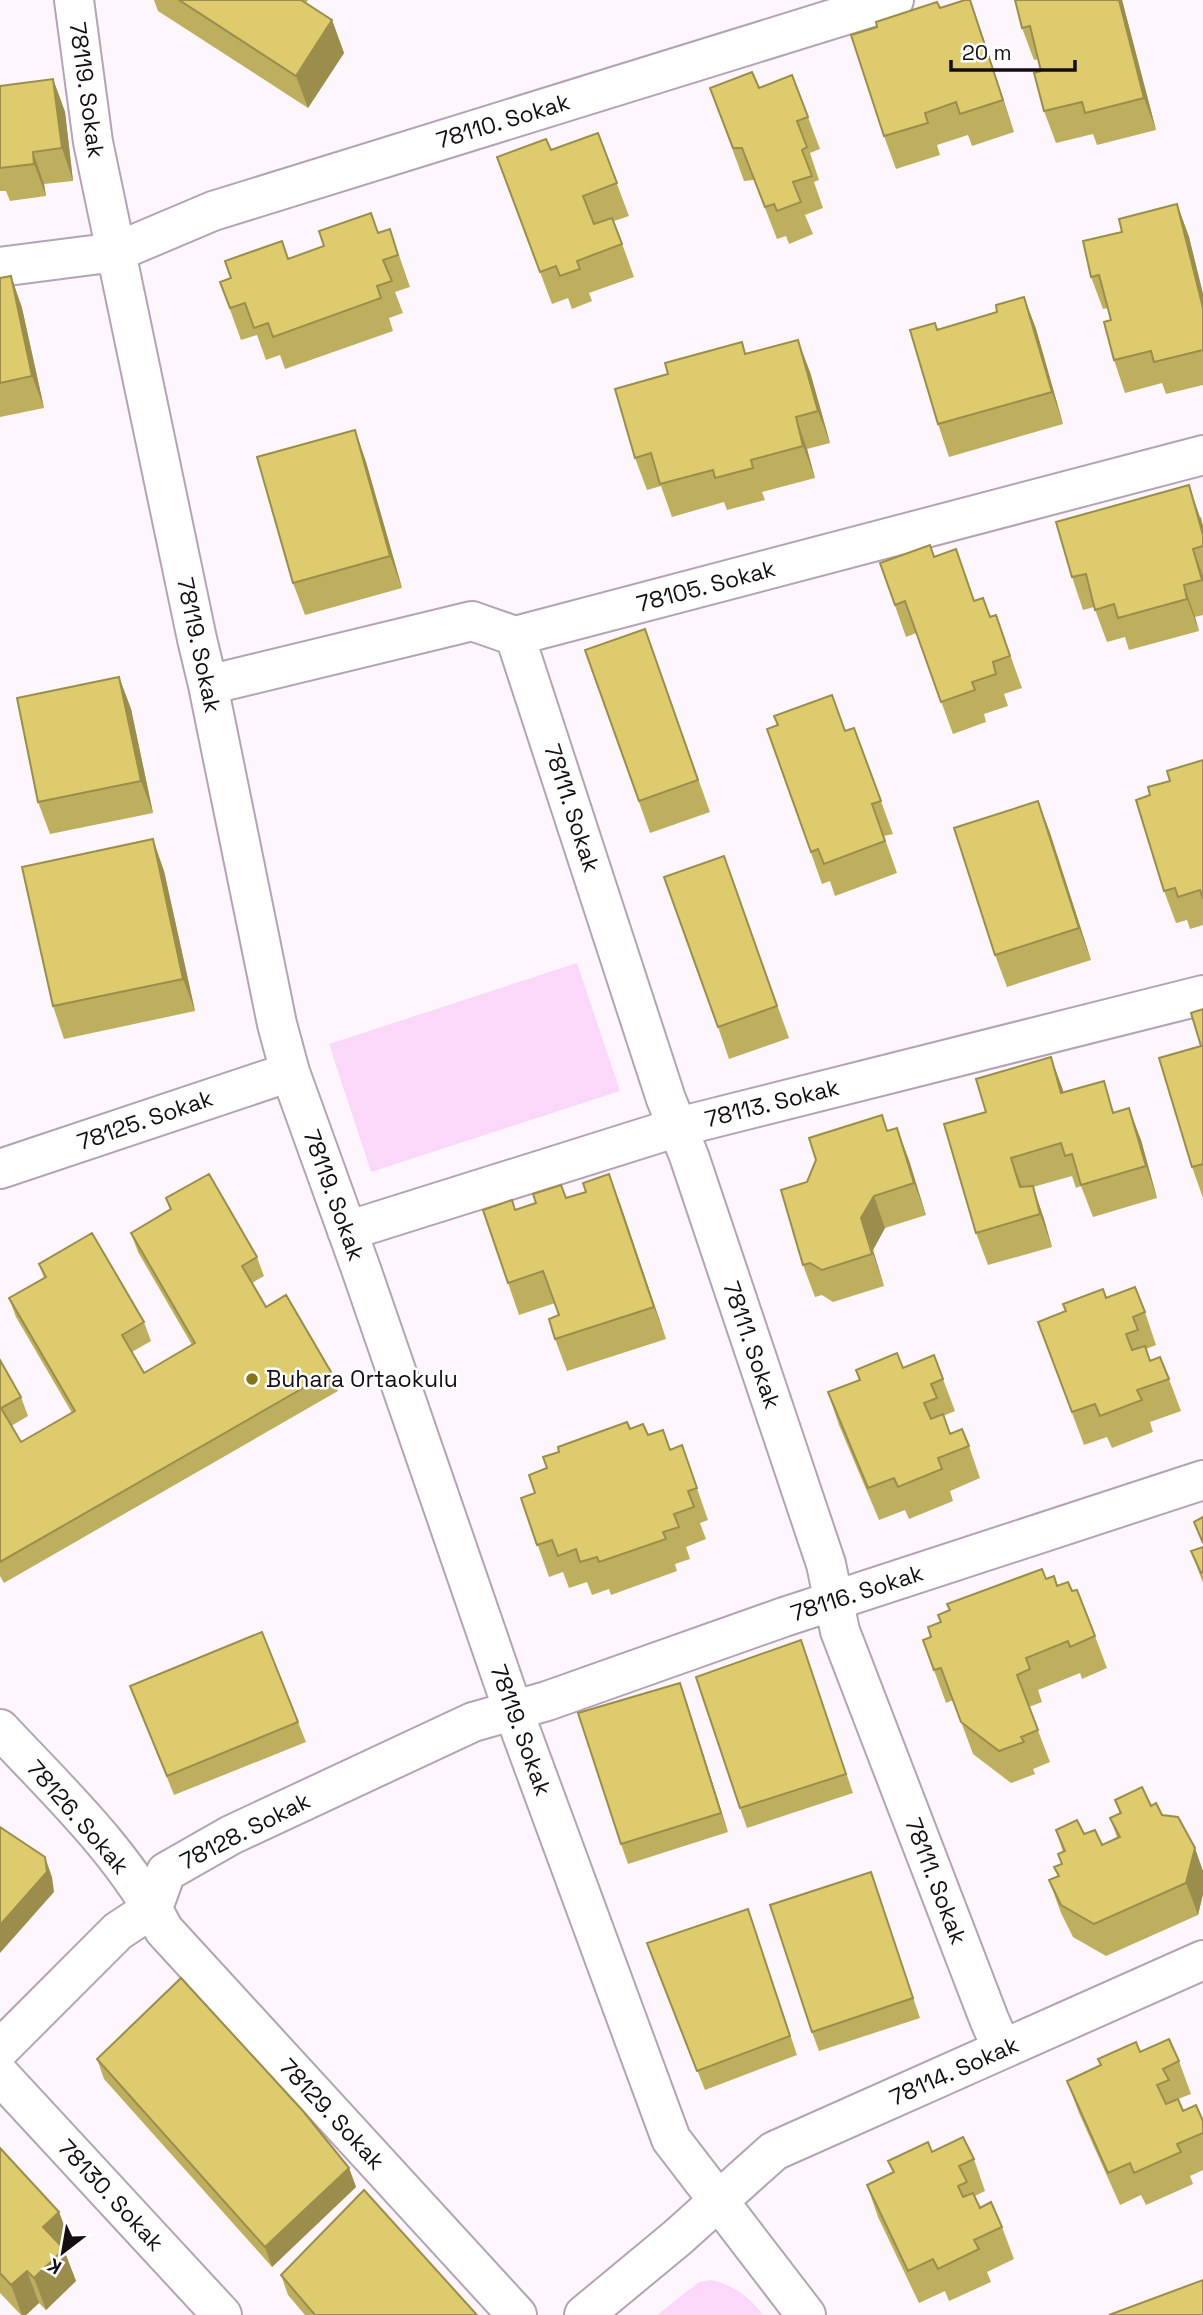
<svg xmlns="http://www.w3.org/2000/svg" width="1203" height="2315" viewBox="0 0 1203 2315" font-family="'Space Grotesk',sans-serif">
	<rect width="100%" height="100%" fill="#fdf6fd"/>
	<path fill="#fbd8f9" d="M577,963l43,128 -249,81 -42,-128z
		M712,2280c22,6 37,16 51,35h-106l42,-33z"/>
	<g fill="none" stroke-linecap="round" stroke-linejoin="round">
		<defs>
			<path id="street" d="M74,0l19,142 104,497 11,46 69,339 13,48 71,197 152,441 158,429 135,176
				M0,267l116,-15 97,-41 681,-211
				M515,636l151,463 23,57 137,408 14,67 149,388 13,30
				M208,685l264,-64 43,15 688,-181
				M0,1169l290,-97
				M347,1231l331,-104 525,-132
				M0,1729c59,63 124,124 164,201l353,385
				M0,2049l118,-118 35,-23 13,-36 65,-37 242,-113 74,-21 237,-84 419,-137
				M0,2075l222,240
				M584,2315l93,-77 97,-87 429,-191"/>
		</defs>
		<use href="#street" stroke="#b4a3b4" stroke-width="42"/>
		<use href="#street" stroke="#fff" stroke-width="38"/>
	</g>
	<path fill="#beaf5f" d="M154,0h154l-2,3 26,17 12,33 -36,55 -150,-97z
		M1122,0l34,130 -59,15 -4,-11 -37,9 -12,-32 -3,-40 -3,-12 -4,1 -12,-32z
		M940,8l41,23 33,101 -42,14 -4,-11 -31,10 3,10 -44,14 -12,-33z
		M53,79l12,33 8,69 -29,3 2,12 -36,5 -4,-10h-6v-105z
		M710,88h49l49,29 12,32 -10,4 9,27 -5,2 9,26 -18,7 8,19 -24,10 -3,-8 -9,3 -23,-59 -10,1z
		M598,133l31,83 -15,5 20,56 -45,16 3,8 -20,8 -4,-11 -16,6 -55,-147 54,-7z
		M1177,204l12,33 14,57v91l-37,9 -4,-11 -37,10 -11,-33 -3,-40 -3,-12 -5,1 -12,-32 31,-45z
		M390,229l20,58 -15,5 8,21 -14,5 4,13 -108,38 -5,-14 -14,5 -9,-25 -16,5 -21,-58 68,-23z
		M11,276l11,32 22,100 -44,9v-139z
		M1024,297l12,32 27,95 -114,33 -11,-33v-95l59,-17z
		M746,354l64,18 20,71 -23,6 8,29 -53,14 3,8 -38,10 -3,-8 -52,15 -11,-31 -14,4 -12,-32z
		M355,430l11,32 36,126 -97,27 -12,-32z
		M1201,517l2,9v89l-8,2 4,14 -70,19 -4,-13 -18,5 -13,-35 -11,3 -11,-33z
		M934,557l56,60 6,-2 26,73 -18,6 4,12 -24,8 2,8 -33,12 -37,-101 -10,4 -26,-74z
		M645,629l65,183 -60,21 -65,-183z
		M119,677l12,32 22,104 -103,21 -12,-32z
		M854,728l39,106 -9,2 13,37 -62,23 -5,-15 -8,3 -55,-155 78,2z
		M1203,760v165l-13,4 -3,-9 -11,3 -12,-32 -14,-96 20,-14z
		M1038,801l12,32 41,127 -84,27 -12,-32z
		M724,856l65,182 -60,21 -11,-32z
		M164,871l31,140 -131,28 -11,-33z
		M1203,1009v189l-11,-31 9,-121z
		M1064,1093l51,19 26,28 16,58 -64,19 -12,-31 -5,2 -4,-12 -39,11 11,32 8,28 -64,18 -12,-32 -32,-109z
		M897,1128l29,87 -41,13 -12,22 11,36 -51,16 -11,-7 -7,2 -12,-32 4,-83 81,-51z
		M609,1174l57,165 -99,32 -12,-32 4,-24 -4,-12 -36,12 -11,-32 7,-73 51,-12 20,-6z
		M166,1198l91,59 7,19 -12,7 14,24 65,65 7,19 -334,192 -4,-7v-216l21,37 7,19 -17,10 10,16 51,-29 -56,-96 -7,-19 35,-20 -5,-14 105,58 7,19 -19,11 12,21 48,-28 -54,-93 -7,-19 39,-23z
		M1106,1298l39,14 11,33 -10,4 4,12 19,18 12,32 -31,11 3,10 -41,16 -5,-11 -23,8 -46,-123z
		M903,1368l40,11 12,32 -12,5 7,18 19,12 11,32 -30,13 3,10 -44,18 -4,-9 -26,10 -40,-95 -11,-33 31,-12 -3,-10z
		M630,1429l18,6 22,15 12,-5 26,75 -8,3 6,16 -20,8 4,12 -15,5 2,7 -66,24 -2,-6 -17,6 -5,-13 -18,6 -6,-16 -14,5 -28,-79 14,-5 12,-25z
		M1203,1547v36l-12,-32z
		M1046,1579l11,7 15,5 23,45 12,32 -25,11 -2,-6 -42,17 4,12 -13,5 21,55 -17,7 2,5 -24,9 -38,-29 -20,-54 -7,3 -23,-63z
		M808,1660l45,133 -106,35 -7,-20z
		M130,1686l168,36 8,20 -132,53z
		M687,1703l41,129 -100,32 -7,-20z
		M1115,1800l36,6 11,9 41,56v23l-5,21 -92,41 -33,-19 -12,-24 -12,-33 9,-4 -4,-9 7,-3 2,-12 -7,-22 28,4 18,11 15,-8 -7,-19 10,-4z
		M871,1872l49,146 -101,33 -7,-19z
		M748,1909l49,146 -92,35 -58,-147z
		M1140,2052l39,9 12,33 -13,5 5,12 20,10v49l-13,6 3,8 -47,21 -5,-10 -21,10 -41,-92 -12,-32 34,-15 -3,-7z
		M97,2059l252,109 7,19 -84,80 -168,-188z
		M0,2148l59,64 12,32 -7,6 12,31 -30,29 -7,-7 -13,12h-5l-21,-22z
		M932,2152l42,7 11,32 -10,5 5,12 22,19 12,32 -27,13 4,10 -42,19 -4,-10 -26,12 -41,-86 -11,-32 26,-12 -5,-12z
		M281,2275l196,40h-172l-17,-20z"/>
	<path fill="#9b8e4d" d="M970,0l11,31 33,101 -11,-32z
		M1119,0h3l34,130 -12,-32z
		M332,20l12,33 -36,55 -12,-32z
		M53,79l12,33 8,69 -11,-33z
		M33,152l11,32 2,12 -12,-32z
		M1177,204l12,33 14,57v14z
		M11,276l11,32 22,100 -12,-32z
		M1024,297l12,32 27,95 -11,-32z
		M798,340l12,32 20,71 -12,-32z
		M796,417l11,32 8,29 -12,-32z
		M355,430l11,32 36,126 -12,-32z
		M1189,485l14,41v9z
		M1193,549l10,27v7l-1,-3z
		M1184,585l11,32 4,14 -12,-32z
		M119,677l12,32 22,104 -12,-32z
		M1038,801l12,32 41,127 -12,-32z
		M153,839l11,32 31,140 -12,-32z
		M1051,1057l12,33 10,36 -12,-33z
		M1129,1108l12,32 16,58 -11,-32z
		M897,1128l12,32 17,55 -12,-32z
		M1011,1158l12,32 8,29 -11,-32z
		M609,1174l12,32 45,133 -12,-32z
		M1033,1186l11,33 8,28 -12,-33z
		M874,1196l11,32 -12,22 11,36 -23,-68z
		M680,1683l7,20 41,129 -7,-19z
		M1195,1848l8,23v23l-5,21 -12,-32z
		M45,1857l7,20 2,15 -54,61v-28z
		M349,2168l7,19 -84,80 -7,-20z
		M59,2212l12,32 -7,6 12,31 -30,29 -12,-32 9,-51z
		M27,2271l12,32 -13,12h-4l-11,-30z"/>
	<path fill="#ddcb6e" stroke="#9b8e4d" stroke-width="2" d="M179,0h122l31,20 -36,56z
		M965,0h5l33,100 -43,14 -4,-12 -31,11 3,10 -44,13 -33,-101 26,-8 -1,-5 61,-20 3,6z
		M1015,0h104l25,98 -59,15 -3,-11 -38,9 -10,-38 7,-2 -11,-45 -8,2z
		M752,72l7,16 33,-13 16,42 -11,4 10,26 -5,3 10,26 -19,6 8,20 -24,9 -3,-7 -9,3 -23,-59h-9l-23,-60z
		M53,79l9,69 -29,4 1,12 -34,4v-82z
		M598,133l19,50 -34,13 11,28 18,-6 10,26 -45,17 3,8 -20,7 -4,-10 -16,6 -43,-115 49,-18 5,11z
		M1177,204l26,104v42l-49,12 -3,-11 -37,9 -10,-38 7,-2 -12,-45 -8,2 -8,-36 39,-9 -3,-13z
		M371,213l7,20 12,-4 8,26 -15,5 9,21 -15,5 4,12 -108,39 -5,-14 -14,5 -9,-25 -15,5 -10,-26 11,-4 -6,-17 57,-20 6,18 36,-13 -5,-15z
		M11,276l21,100 -32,7v-105z
		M1024,297l28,95 -114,32 -28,-94 25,-7 2,7 60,-18 -1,-7z
		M798,340l20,71 -22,6 7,29 -52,14 2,8 -38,10 -2,-8 -53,14 -9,-31 -16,5 -20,-69 53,-15 -3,-11 77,-21 3,12z
		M355,430l35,126 -97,27 -36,-126z
		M1189,485l14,50v11l-10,3 9,31 -18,5 3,14 -69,19 -4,-14 -19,6 -9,-36 -14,3 -16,-55z
		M930,545l4,12 22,-8 18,52 9,-3 7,19 6,-2 14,41 -17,6 3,12 -24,8 3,8 -34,12 -36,-101 -10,4 -15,-42z
		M645,629l53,151 -59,21 -54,-151z
		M119,677l22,104 -103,21 -21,-104z
		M832,695l13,36 9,-3 27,73 -9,3 13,37 -61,23 -6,-15 -7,3 -44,-123 11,-4 -4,-9z
		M1203,760v139l-3,-9 -22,7 -3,-9 -11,3 -28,-91 14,-5 -2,-8 22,-6 -3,-10z
		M1038,801l41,127 -84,27 -41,-127z
		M153,839l30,140 -130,27 -31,-139z
		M724,856l53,150 -59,21 -54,-150z
		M1203,1009v155l-11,3 -33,-109 42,-12 -10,-33z
		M1051,1057l10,36 43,-12 9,32 16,-5 17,58 -65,19 -9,-31 -7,2 -4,-13 -50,15 9,29 13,-1 7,28 -64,19 -32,-109 42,-12 -10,-33z
		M882,1115l5,16 10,-3 17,55 -40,13 -13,22 11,36 -50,16 -12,-7 -7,2 -22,-75 26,-8 9,-22 -7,-22z
		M209,1174l48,83 -15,9 24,41 20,-12 45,77 -331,190v-202l21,37 -20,11 20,34 54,-31 -66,-113 37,-21 -7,-13 53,-31 52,89 -22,13 22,38 51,-30 -64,-110 40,-24 -5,-11z
		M609,1174l45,133 -99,32 -6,-20 10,-4 -16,-44 -35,12 -25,-73 29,-10 3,10 21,-7 -3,-9 28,-9 5,13 20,-6 -3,-9z
		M1135,1287l10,25 -12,5 5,13 -12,4 6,16 13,-4 5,15 10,-4 9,22 -32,11 5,10 -42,16 -5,-12 -23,8 -34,-90 28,-11 -3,-7 40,-15 3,9z
		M897,1353l6,15 31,-13 9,24 -12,5 6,14 -13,5 7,16 12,-5 7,20 12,-5 7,17 -31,12 4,11 -44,18 -4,-9 -26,10 -40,-96 32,-12 -4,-10z
		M627,1422l3,7 13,-5 5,11 15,-5 7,20 12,-5 15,43 -9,3 6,16 -20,7 5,13 -16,5 3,7 -67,23 -2,-5 -17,5 -4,-13 -18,7 -6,-16 -15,5 -16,-47 14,-5 -6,-18 18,-7 -4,-11 16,-5 -1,-5z
		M1203,1517v26l-9,-21z
		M1203,1547v25l-2,1 -10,-22z
		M1042,1569l4,10 8,-3 3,10 11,-4 4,9 5,-1 18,46 -25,11 -2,-6 -42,17 4,11 -13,6 21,55 -17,7 3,5 -25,9 -38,-29 -20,-54 -7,2 -11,-30 8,-3 -3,-10 13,-5 -3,-7 12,-5 -3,-6z
		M262,1632l36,90 -131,54 -37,-90z
		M801,1640l45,134 -106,34 -44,-131z
		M680,1683l41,130 -100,31 -43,-131z
		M1142,1787l9,19 5,-3 6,12 16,2 17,31 -9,35 -92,41 -33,-19 -12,-25 10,-4 -5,-9 8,-3 -4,-10 7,-3 -9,-21 21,-10 7,14 11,-4 7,15 18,-8 -10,-19 11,-5 -6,-13z
		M0,1827l45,30 2,15 -47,53z
		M871,1872l42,126 -101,34 -42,-127z
		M748,1909l42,127 -93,35 -50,-128z
		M181,1978l122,133 46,57 -84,79 -168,-188z
		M1169,2039l10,22 -16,8 6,11 -12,5 9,19 12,-5 5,12 13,-6 7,16v12l-26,11 4,8 -47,21 -4,-10 -22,10 -41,-92 34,-16 -3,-6 38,-17 4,10z
		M963,2137l11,22 -15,7 8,16 -9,4 5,11 10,-4 7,15 11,-6 11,25 -28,13 5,9 -41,20 -5,-10 -25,12 -41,-86 27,-13 -6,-11 40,-19 4,10z
		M0,2148l59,64 -16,15 21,22 -30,29 -7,-7 -16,14 -11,-12z
		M364,2190l113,125h-162l-34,-40z
		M1203,2280v35h-94z"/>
	<circle fill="#857416" stroke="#fff" stroke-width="2.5" cx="252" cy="1379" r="7"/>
	<g text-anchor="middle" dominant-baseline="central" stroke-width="5" stroke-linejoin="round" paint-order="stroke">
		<g font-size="23" fill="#140e14" stroke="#fff">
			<text transform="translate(87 90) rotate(82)">78119. Sokak</text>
			<text transform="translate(503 121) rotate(-17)">78110. Sokak</text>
			<text transform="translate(706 586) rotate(-15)">78105. Sokak</text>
			<text transform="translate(199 645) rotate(78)">78119. Sokak</text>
			<text transform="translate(572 808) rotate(72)">78111. Sokak</text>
			<text transform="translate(772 1103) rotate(-14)">78113. Sokak</text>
			<text transform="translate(145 1120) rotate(-19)">78125. Sokak</text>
			<text transform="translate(334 1195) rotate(70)">78119. Sokak</text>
			<text transform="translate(752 1345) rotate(71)">78111. Sokak</text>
			<text transform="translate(857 1593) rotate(-18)">78116. Sokak</text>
			<text transform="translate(521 1730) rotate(70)">78119. Sokak</text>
			<text transform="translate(78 1817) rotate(49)">78126. Sokak</text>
			<text transform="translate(245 1831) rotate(-27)">78128. Sokak</text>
			<text transform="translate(936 1881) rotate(69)">78111. Sokak</text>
			<text transform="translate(954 2071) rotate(-24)">78114. Sokak</text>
			<text transform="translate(332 2114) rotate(47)">78129. Sokak</text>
			<text transform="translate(111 2195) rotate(47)">78130. Sokak</text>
		</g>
		<g font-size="23" fill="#140e14" stroke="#fff" text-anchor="start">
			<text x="266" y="1379">Buhara Ortaokulu</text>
		</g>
	</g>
	<g transform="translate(63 2252) rotate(211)" stroke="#ffffff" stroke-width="5" paint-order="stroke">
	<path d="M0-5L12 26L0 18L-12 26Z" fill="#140e14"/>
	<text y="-10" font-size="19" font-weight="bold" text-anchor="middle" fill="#140e14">K</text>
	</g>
	<path d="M951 60v10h124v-10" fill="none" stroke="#140e14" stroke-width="3.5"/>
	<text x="962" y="60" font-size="21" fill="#140e14" stroke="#ffffff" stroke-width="5" paint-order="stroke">20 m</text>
</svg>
